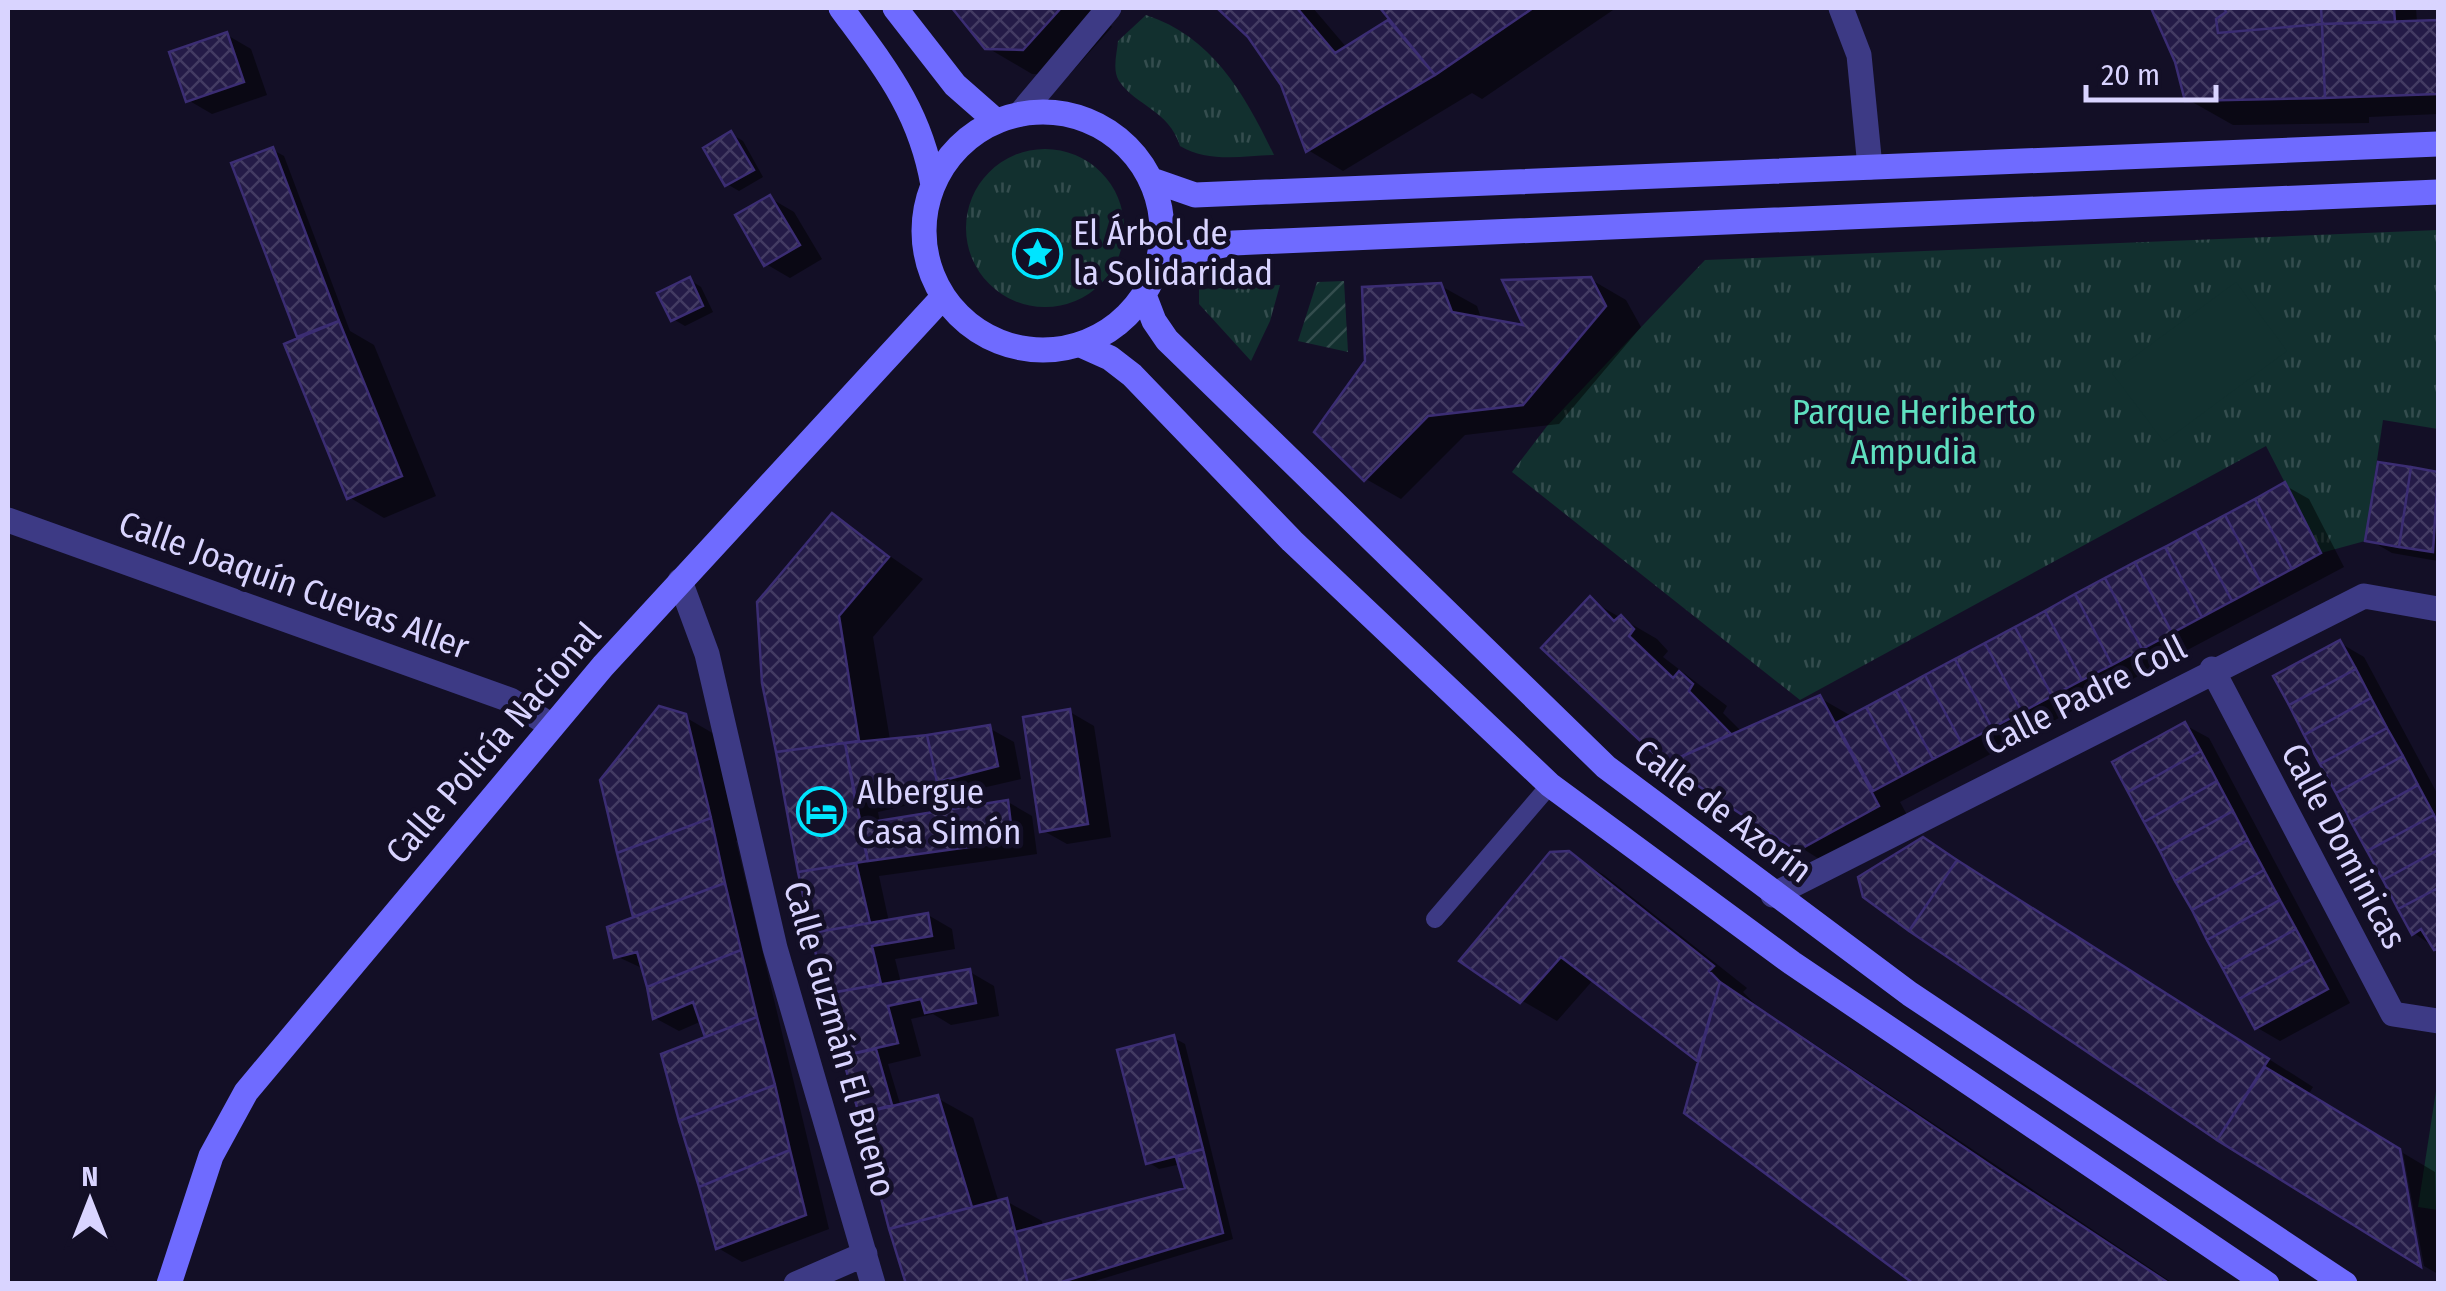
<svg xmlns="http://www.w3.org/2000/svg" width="2446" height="1291" viewBox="0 0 2446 1291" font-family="'Fira Sans Condensed',sans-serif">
	<defs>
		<pattern id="grass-tufts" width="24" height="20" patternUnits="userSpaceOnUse" patternTransform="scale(2.5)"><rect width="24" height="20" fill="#12302f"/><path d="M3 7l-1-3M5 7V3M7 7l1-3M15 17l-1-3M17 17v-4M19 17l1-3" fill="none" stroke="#344d4e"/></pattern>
		<pattern id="garden-furrows" width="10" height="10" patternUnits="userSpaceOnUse" patternTransform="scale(2.5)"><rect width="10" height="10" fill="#12302f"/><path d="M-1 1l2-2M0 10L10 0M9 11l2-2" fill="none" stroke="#344d4e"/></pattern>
		<pattern id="building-cross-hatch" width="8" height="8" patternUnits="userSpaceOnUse" patternTransform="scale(2.5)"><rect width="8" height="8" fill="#241b47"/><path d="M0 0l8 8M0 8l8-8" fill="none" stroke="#433b63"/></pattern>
	</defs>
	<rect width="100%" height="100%" fill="#130f26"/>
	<path fill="url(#grass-tufts)" d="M1146,15c67,22 99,80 128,140 -31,1 -66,8 -94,-9 -11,-36 -44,-40 -61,-65 -7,-11 -2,-28 -1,-40z
		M966 228a79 79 0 1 1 158 0a79 79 0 1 1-158 0Z
		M2438,230v199l-55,-9 -18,121 -44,12 -55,-107 -466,254 -288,-228 35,-46 158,-166z
		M1280,285l-10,36 -19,40 -52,-57v-15z"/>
	<path fill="url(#garden-furrows)" d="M1344,281l4,71 -50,-11 19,-59z"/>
	<path fill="#12302f" d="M2236,282l51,69 -123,91 -52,-69z
		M2438,1078v132l-20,-3z"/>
	<path fill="#0007" d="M956,8h145l11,19 -43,48 -37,-1 -46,-27z
		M1220,8h93l34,40 41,-25 16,9 -19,-24h231l-134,91 -10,-6 -129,78 -35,-21 -24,-66 -34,-49z
		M2154,8h262l1,15 21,-1v92l-69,3v6l-136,2 -46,-26 -10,-38z
		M227,35l24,14 16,46 -55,19 -24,-14z
		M731,134l12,7 20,36 -24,14 -12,-7z
		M273,150l11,6 66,175 24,14 62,151 -52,22 -35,-21 -45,-159 -5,-2z
		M770,198l24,14 28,47 -32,19 -24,-14z
		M1590,279l36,21 15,27 -82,97 -94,11 -64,64 -35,-20 75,-193 36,20 4,12 46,10z
		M690,280l11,7 12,25 -28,14 -12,-7z
		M2380,465l58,9v87l-46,-8 -24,-14z
		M2284,485l25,14 35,68 -444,235 13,24 -78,43 -169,-107 -76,-162 67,39 11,12 -5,6 64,49 -4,7 19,19 78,-34 33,19z
		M832,516l91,63 -50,58 17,103 99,-12 25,14 7,37 -143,33 2,12 128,-22 24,14 5,38 -158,22 10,46 39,-7 24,14 3,20 -60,10 6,24 69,-11 24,14 5,30 -48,9 -18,-11 -22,5 10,37 -33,8 13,43 36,-9 36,20 26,85 7,-2 36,20 1,6 145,-37 -7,-26 -22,5 -11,-7 26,-124 11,6 48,195 -148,45h-175l-96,-350 -50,-251z
		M2340,643l24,14 74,138v155l-24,-17z
		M1070,712l24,14 17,111 -44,7 -25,-14z
		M685,717l36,21 24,100 -9,3 93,388 -87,33 -24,-14 -9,-209 -7,-18 -23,10 -24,-13 -11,-49 -28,-13 20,-37 -33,-138z
		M2185,725l24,13 141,265 -70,38 -24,-14z
		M1568,854l36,21 143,113 -4,4 13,13 418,279h-255l-218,-223 -107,-82 -37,42 -36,-21z
		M1982,877l331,210 -5,8 -90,43 -308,-209z
		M2403,1153l32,19 3,102 -14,-8z"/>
	<path fill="url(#building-cross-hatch)" stroke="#3b2d73" stroke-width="2.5" d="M952,8h109l-38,42 -38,-1z
		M1217,8h80l38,45 53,-33 47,55 -129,77 -25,-67 -33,-48z
		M1380,8h153l-98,67z
		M2151,8h73l2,4 -10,7 2,14 104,-9 3,74 -140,3 -10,-39z
		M2224,8h97l1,16 -104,9 -2,-14 10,-7z
		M2321,8h73l1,14 -73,2z
		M2438,20v74l-113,4 -3,-74z
		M227,32l17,50 -58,20 -17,-50z
		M731,131l23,39 -29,16 -22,-38z
		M273,147l66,174 -42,16 -66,-174z
		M770,195l30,50 -36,21 -29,-51z
		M690,277l13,29 -32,15 -14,-28z
		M1591,277l15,29 -83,99 -95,11 -64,65 -50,-49 51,-71 -3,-74 79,-4 11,29 71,13 -21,-45z
		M339,321l63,155 -55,23 -63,-155z
		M2378,462l33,5 -12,80 -34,-6z
		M2411,467l27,5 -5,80 -34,-5z
		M2285,482l36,71 -29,16 -37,-70z
		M2255,499l37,70 -30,16 -37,-70z
		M832,513l57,44 -50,59 20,125 -83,11 -14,-69 -5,-81z
		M2225,515l37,70 -30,16 -37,-70z
		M2195,531l37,70 -30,16 -37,-70z
		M2165,547l37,70 -30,16 -37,-71z
		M2135,562l37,71 -30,16 -37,-71z
		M2105,578l37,71 -30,16 -37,-71z
		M2075,594l37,71 -30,15 -37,-69z
		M1590,596l24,25 7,-6 13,14 -5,7 44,42 6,-7 14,13 -4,7 42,43 -66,30 -124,-116z
		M2045,611l37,69 -30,16 -37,-69z
		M2015,627l37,69 -30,16 -37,-69z
		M2340,640l16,29 -67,36 -16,-29z
		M1985,643l37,69 -30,16 -37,-69z
		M1955,659l37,69 -30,16 -37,-69z
		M2356,669l15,29 -67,37 -15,-30z
		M1925,675l37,69 -29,15 -37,-68z
		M1896,691l37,68 -30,16 -37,-68z
		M1820,695l59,111 -82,45 -132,-87z
		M2371,698l16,30 -67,36 -16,-29z
		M659,706l27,8 25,104 -94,35 -17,-73z
		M1866,707l37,68 -30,16 -37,-68z
		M1070,709l18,115 -48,8 -17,-115z
		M2185,722l16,29 -73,41 -16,-30z
		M990,725l8,41 -61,16 -10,-47z
		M2387,728l16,28 -67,37 -16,-29z
		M927,735l10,47 -82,17 -10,-56z
		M845,743l23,118 -70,11 -22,-120z
		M2201,751l16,30 -73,41 -16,-30z
		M2403,756l15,29 -67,37 -15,-29z
		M2217,781l16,30 -73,40 -16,-29z
		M2418,785l16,30 -67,36 -16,-29z
		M1008,800l5,41 -145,20 -9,-37z
		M2233,811l15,29 -73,41 -15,-30z
		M2434,815l4,9v26l-55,30 -16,-29z
		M711,818l14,65 -92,34 -16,-64z
		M1923,837l34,23 -48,71 -46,-34 -5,-20z
		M2248,840l16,30 -72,40 -17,-29z
		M2438,850v38l-40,21 -15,-29z
		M1569,851l145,115 -5,5 11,11 -23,79 -136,-104 -41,46 -61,-42 91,-109z
		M1957,860l312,199 -52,81 -308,-209z
		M856,863l14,60 -59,10 -13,-61z
		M2264,870l16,30 -73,40 -15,-30z
		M725,883l16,67 -94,37 -10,-35 -23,6 -7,-31z
		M2438,888v61l-4,1 -13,-21 -9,6 -14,-26z
		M2280,900l16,29 -73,40 -16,-29z
		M928,913l4,23 -60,10 9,38 -56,10 -14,-61z
		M2296,929l16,30 -73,40 -16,-30z
		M741,950l16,67 -52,20 -12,-35 -40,17 -6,-32z
		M2312,959l16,30 -73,40 -16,-30z
		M970,969l6,34 -51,10 -4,-14 -33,7 10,37 -56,13 -17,-62z
		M1720,982l282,191 168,111h-256l-230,-171z
		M757,1017l18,68 -96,36 -18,-67z
		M1174,1035l29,114 -57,15 -29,-114z
		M876,1049l16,56 -33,9 -17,-58z
		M2265,1067l135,82 21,118 -204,-127z
		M775,1085l15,65 -91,37 -20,-66z
		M938,1095l34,112 -83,22 -30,-115z
		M1203,1149l20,84 -168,51h-27l-13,-52 170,-44 -9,-31z
		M790,1150l16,65 -90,34 -17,-62z
		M1007,1198l21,86h-122l-17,-55z"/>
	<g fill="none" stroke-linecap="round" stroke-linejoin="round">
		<path stroke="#3d3a85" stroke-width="18" d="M1435,919l115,-134"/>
		<path stroke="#3d3a85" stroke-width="25" d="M1841,8l18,47 11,112
			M1020,114l89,-106
			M8,520l502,180 42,26
			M680,581l27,73 68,294 98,336
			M2212,669l181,345 45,7
			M1773,895l591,-299 74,13
			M796,1284l69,-30"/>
		<path stroke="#6f6bff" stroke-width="25" d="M841,8c44,60 79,102 92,177
			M895,8l60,77 41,36
			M924 231a119 119 0 1 1 238 0a119 119 0 1 1-238 0Z
			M1152,180l43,15 1243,-51
			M1157,269l25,-15 51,-11 1205,-51
			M1144,295l10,26 13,19 439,427 304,227 435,290
			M1081,345l29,13 22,17 160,166 258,244 242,178 475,321
			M169,1284l42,-128 35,-64 357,-426 340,-369"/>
	</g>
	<defs>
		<symbol id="sight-ring" viewBox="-11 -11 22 22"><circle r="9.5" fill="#130f26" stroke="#00e5ff" stroke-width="1.5"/><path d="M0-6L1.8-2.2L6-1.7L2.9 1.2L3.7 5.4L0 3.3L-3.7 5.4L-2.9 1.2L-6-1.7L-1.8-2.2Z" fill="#00e5ff"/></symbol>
		<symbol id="hotel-ring" viewBox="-11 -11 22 22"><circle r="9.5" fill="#130f26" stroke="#00e5ff" stroke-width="1.5"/><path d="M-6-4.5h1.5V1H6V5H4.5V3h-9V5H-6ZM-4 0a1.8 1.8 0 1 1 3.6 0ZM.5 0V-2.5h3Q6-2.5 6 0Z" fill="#00e5ff"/></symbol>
	</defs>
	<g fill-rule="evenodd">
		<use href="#sight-ring" x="1010" y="226" width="55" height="55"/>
		<use href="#hotel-ring" x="794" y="784" width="55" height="55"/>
	</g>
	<g text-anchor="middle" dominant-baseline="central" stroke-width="9" stroke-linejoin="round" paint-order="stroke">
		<g font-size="35" fill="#d9d4ff" stroke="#130f26" text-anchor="start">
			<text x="1073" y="233">El Árbol de<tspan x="1073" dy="40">la Solidaridad</tspan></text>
			<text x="857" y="792">Albergue<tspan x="857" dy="40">Casa Simón</tspan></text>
		</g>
		<g font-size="35" fill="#5fe0c0" stroke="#130f26">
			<text x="1914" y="412">Parque Heriberto<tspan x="1914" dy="40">Ampudia</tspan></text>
		</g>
		<g font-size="35" fill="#d9d4ff" stroke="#130f26">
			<text transform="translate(294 585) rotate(20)">Calle Joaquín Cuevas Aller</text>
			<text transform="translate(2085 695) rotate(-27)">Calle Padre Coll</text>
			<text transform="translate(493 743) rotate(-49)">Calle Policía Nacional</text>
			<text transform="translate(1723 811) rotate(37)">Calle de Azorín</text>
			<text transform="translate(2344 846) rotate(62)">Calle Dominicas</text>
			<text transform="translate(840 1039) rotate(74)">Calle Guzmán El Bueno</text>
		</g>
	</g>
	<rect width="2446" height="1291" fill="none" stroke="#d9d4ff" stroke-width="20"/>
	<g transform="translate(90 1201)" stroke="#130f26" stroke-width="8" paint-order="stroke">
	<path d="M0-8L18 38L0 25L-18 38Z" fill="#d9d4ff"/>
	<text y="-15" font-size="28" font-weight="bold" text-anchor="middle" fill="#d9d4ff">N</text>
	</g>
	<path d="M2086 85v15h130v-15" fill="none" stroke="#d9d4ff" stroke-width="5"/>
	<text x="2101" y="85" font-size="30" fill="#d9d4ff" stroke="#130f26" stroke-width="8" paint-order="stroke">20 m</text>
</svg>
